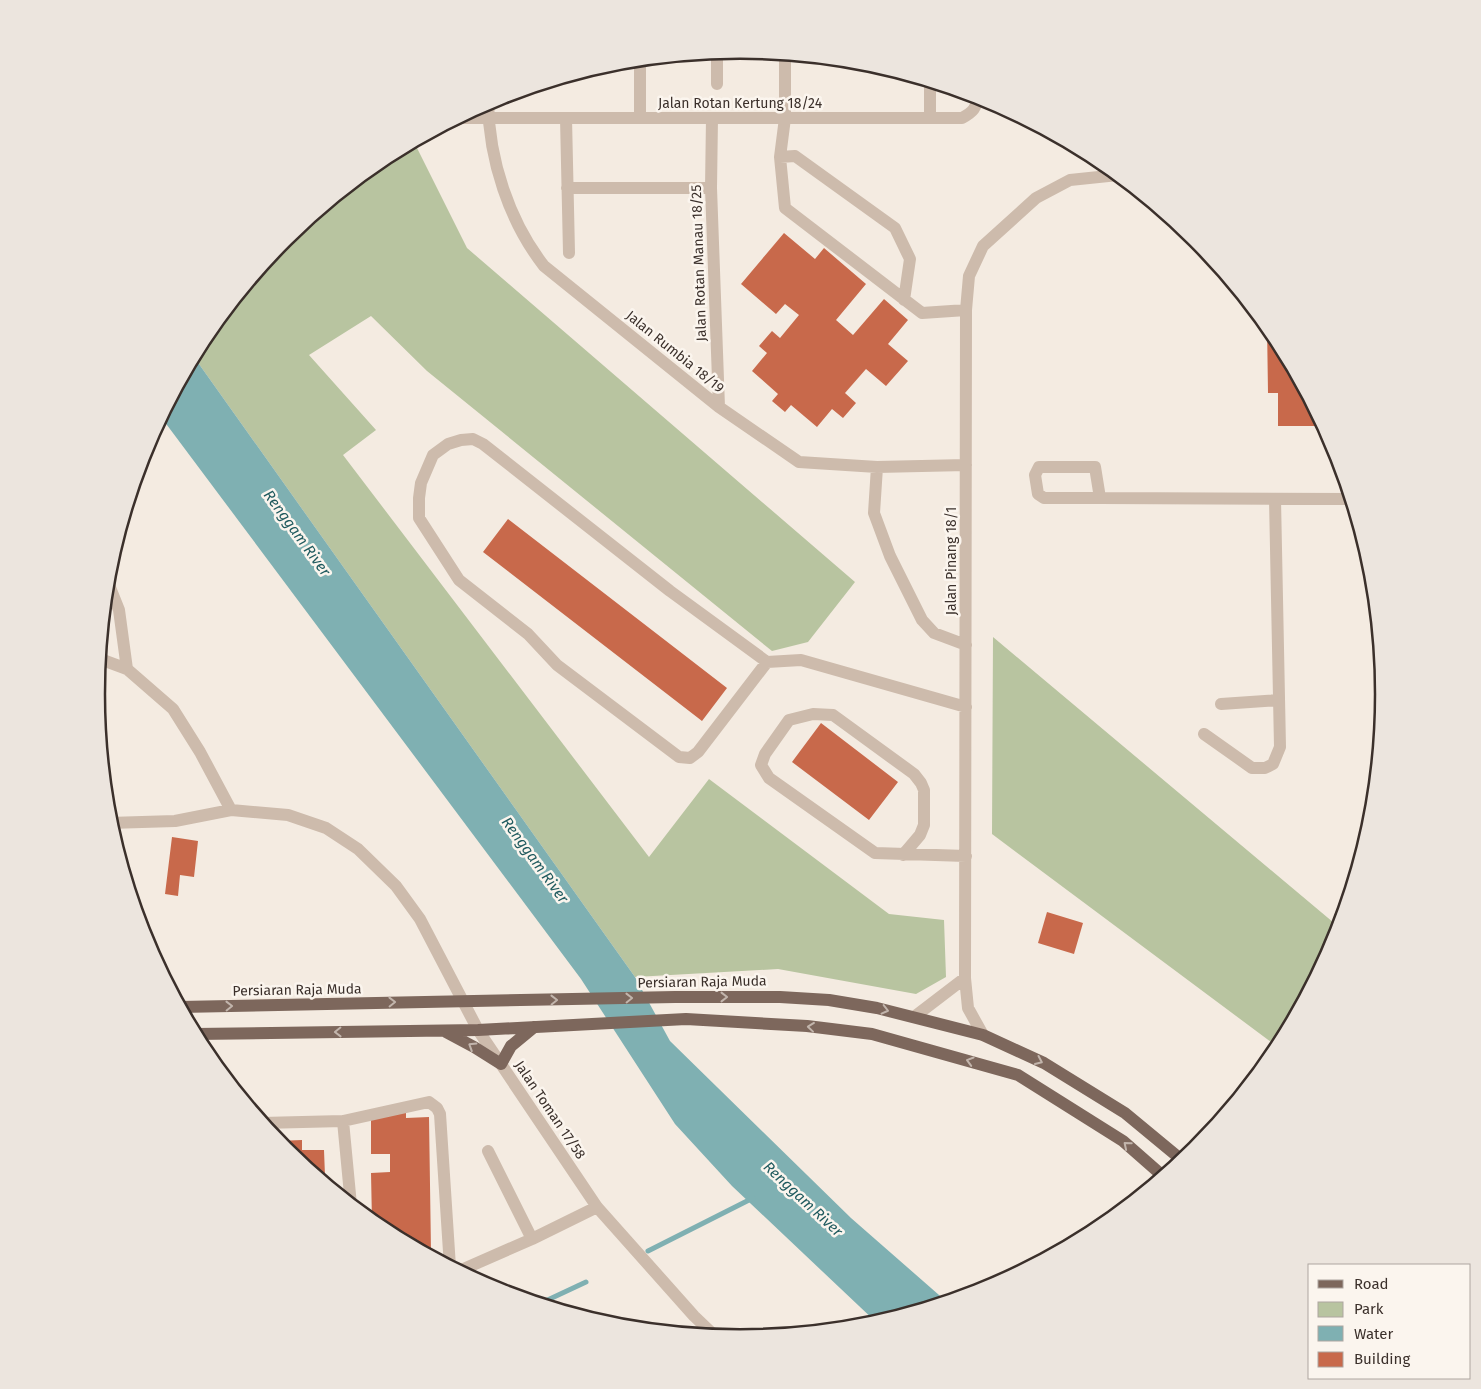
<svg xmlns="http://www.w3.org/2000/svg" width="1481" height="1389" viewBox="0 0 1481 1389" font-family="'Fira Sans',sans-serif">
	<rect width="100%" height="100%" fill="#f4ebe1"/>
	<path fill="#b8c4a0" d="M414,142l53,106 388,334 -47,60 -36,9 -345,-280 -56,-55 -62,39 67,75 -33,25 306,402 60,-78 180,135 55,6 2,57 -30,17 -138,-25 -143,8 -441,-620 11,-21 80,-97 98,-81z
		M993,637l347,291 -4,13 -57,107 -287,-214z"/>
	<path fill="#7fb0b2" d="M194,357l441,620 35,64 181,177 96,84 -70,21 -145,-137 -57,-62 -94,-145 -420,-562z"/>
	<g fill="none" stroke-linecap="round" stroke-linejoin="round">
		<path stroke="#7fb0b2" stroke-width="5" d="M648,1251l105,-53
			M539,1304l47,-22"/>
	</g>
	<path fill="#c8694b" d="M784,233l31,26 9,-11 42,36 -30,36 17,15 31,-36 24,21 -20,24 20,17 -22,25 -20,-17 -21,24 11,10 -13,15 -11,-9 -15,18 -26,-22 -6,7 -13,-11 6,-7 -26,-23 15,-18 -8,-7 13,-15 8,7 19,-23 -14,-11 -9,10 -35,-30z
		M1267,325l10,12 47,89h-46v-33h-10z
		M508,519l219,169 -25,33 -219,-169z
		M821,723l77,59 -29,38 -77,-58z
		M172,837l26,4 -4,36 -14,-2 -2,21 -13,-2z
		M1047,912l36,11 -9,31 -36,-11z
		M406,1110v8l23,-1 2,135 -4,2 -45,-24 -10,-8 -1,-49 19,-1v-18h-19v-43z
		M302,1140v10h22l1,26h-4v4l-36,-30 -8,-9z"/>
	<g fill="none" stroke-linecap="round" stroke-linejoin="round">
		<path stroke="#cdbbac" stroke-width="12" d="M717,52v32
			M785,54v64l-5,39 5,51 137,105 44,-3
			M930,82v36
			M488,102c1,58 21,119 56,164l175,141 80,55 78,5 89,-2
			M459,118h503c11,-6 15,-10 15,-22
			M566,118l3,135
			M640,118v-58
			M712,118l-1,70 8,219
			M780,157l15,-1 100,72 15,31 -6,41
			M567,188h144
			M877,467l-3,46 16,43 32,64 12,13 32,12
			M1039,467h56l5,31h-56l-6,-4 -3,-19z
			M1100,498l252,1
			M107,580l12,30 8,59
			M100,659l27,10 46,40 27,43 31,58
			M767,662l-97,-71 -187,-147 -10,-5 -12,1 -13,4 -15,11 -12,28 -2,15v20l40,62 69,54 29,31 122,92 11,1 8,-6 69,-90 34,-2 165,47
			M1221,704l58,-4
			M1204,734l48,34h13l8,-4 7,-17 -5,-248
			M109,823l66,-2 56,-11 57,5 38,13 32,21 38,37 24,33 58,111 119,177 97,109 22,21
			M903,855l17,-20 4,-10v-35l-3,-7 -7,-9 -81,-59 -20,-1 -24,6 -24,34 -4,11 8,13 106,75 91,3
			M914,1017l51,-39
			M983,1035l-15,-27 -3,-30 1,-668 3,-34 14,-30 53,-48 34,-18 48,-5
			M343,1121l8,84
			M262,1123l81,-2 86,-19 8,6 3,6 10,153
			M488,1151l44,88
			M459,1271l73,-32 65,-32"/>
		<path stroke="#7d675c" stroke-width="12" d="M180,1007l495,-10h105l49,3 48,8 106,27 61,28 81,50 58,48
			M446,1032l28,15 27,17 10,-18 23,-19
			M195,1034l283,-4 208,-11 121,7 65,8 146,41 105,66 41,36"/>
	</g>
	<defs><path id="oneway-chevron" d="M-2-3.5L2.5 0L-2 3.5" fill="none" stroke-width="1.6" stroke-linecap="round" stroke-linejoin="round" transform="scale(1.25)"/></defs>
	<g stroke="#c2b5ac">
		<use href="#oneway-chevron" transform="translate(724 997)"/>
		<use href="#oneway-chevron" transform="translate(629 998) rotate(-1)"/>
		<use href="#oneway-chevron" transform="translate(554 1000) rotate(-1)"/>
		<use href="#oneway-chevron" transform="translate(392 1002) rotate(-1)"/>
		<use href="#oneway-chevron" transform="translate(229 1006) rotate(-1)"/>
		<use href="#oneway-chevron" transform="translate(885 1010) rotate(14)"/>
		<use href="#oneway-chevron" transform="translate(811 1027) rotate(-174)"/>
		<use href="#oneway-chevron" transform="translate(338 1032) rotate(179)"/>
		<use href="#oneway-chevron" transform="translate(472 1046) rotate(-148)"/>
		<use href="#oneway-chevron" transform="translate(970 1061) rotate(-164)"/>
		<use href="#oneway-chevron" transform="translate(1039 1061) rotate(24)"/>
		<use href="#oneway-chevron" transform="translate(1127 1145) rotate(-140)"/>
	</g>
	<g text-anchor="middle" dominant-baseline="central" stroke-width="5" stroke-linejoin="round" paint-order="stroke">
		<g font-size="14" fill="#3b302b" stroke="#fbf5ee">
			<text x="740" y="103">Jalan Rotan Kertung 18/24</text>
			<text transform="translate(699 263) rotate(-92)">Jalan Rotan Manau 18/25</text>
			<text transform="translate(675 352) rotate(39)">Jalan Rumbia 18/19</text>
			<text transform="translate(951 561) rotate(-90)">Jalan Pinang 18/1</text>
			<text transform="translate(702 982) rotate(-1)">Persiaran Raja Muda</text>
			<text transform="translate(297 990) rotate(-1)">Persiaran Raja Muda</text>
			<text transform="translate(550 1110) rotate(56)">Jalan Toman 17/58</text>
		</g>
		<g font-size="15" font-style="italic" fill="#1f5a5e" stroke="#fbf5ee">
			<text transform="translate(297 533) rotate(54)">Renggam River</text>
			<text transform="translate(535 860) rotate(54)">Renggam River</text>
			<text transform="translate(803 1199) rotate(43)">Renggam River</text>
		</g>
	</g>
	<path d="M0 0H1481V1389H0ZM105 694a635 635 0 1 1 1270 0a635 635 0 1 1-1270 0Z" fill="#ece5de" fill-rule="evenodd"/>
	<path fill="none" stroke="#3b302b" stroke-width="2.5" d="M105 694a635 635 0 1 1 1270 0a635 635 0 1 1-1270 0Z"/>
	<rect x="1308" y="1264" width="162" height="115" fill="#fbf5ee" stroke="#aea6a0"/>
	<rect x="1318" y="1280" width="25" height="8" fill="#7d675c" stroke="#aea6a0"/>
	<text x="1354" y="1289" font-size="15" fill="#3b302b">Road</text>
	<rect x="1318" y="1302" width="25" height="15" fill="#b8c4a0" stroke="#aea6a0"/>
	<text x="1354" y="1314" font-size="15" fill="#3b302b">Park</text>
	<rect x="1318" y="1326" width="25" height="15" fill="#7fb0b2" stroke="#aea6a0"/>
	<text x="1354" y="1339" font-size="15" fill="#3b302b">Water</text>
	<rect x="1318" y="1352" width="25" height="15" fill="#c8694b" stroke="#aea6a0"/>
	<text x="1354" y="1364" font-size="15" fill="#3b302b">Building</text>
</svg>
